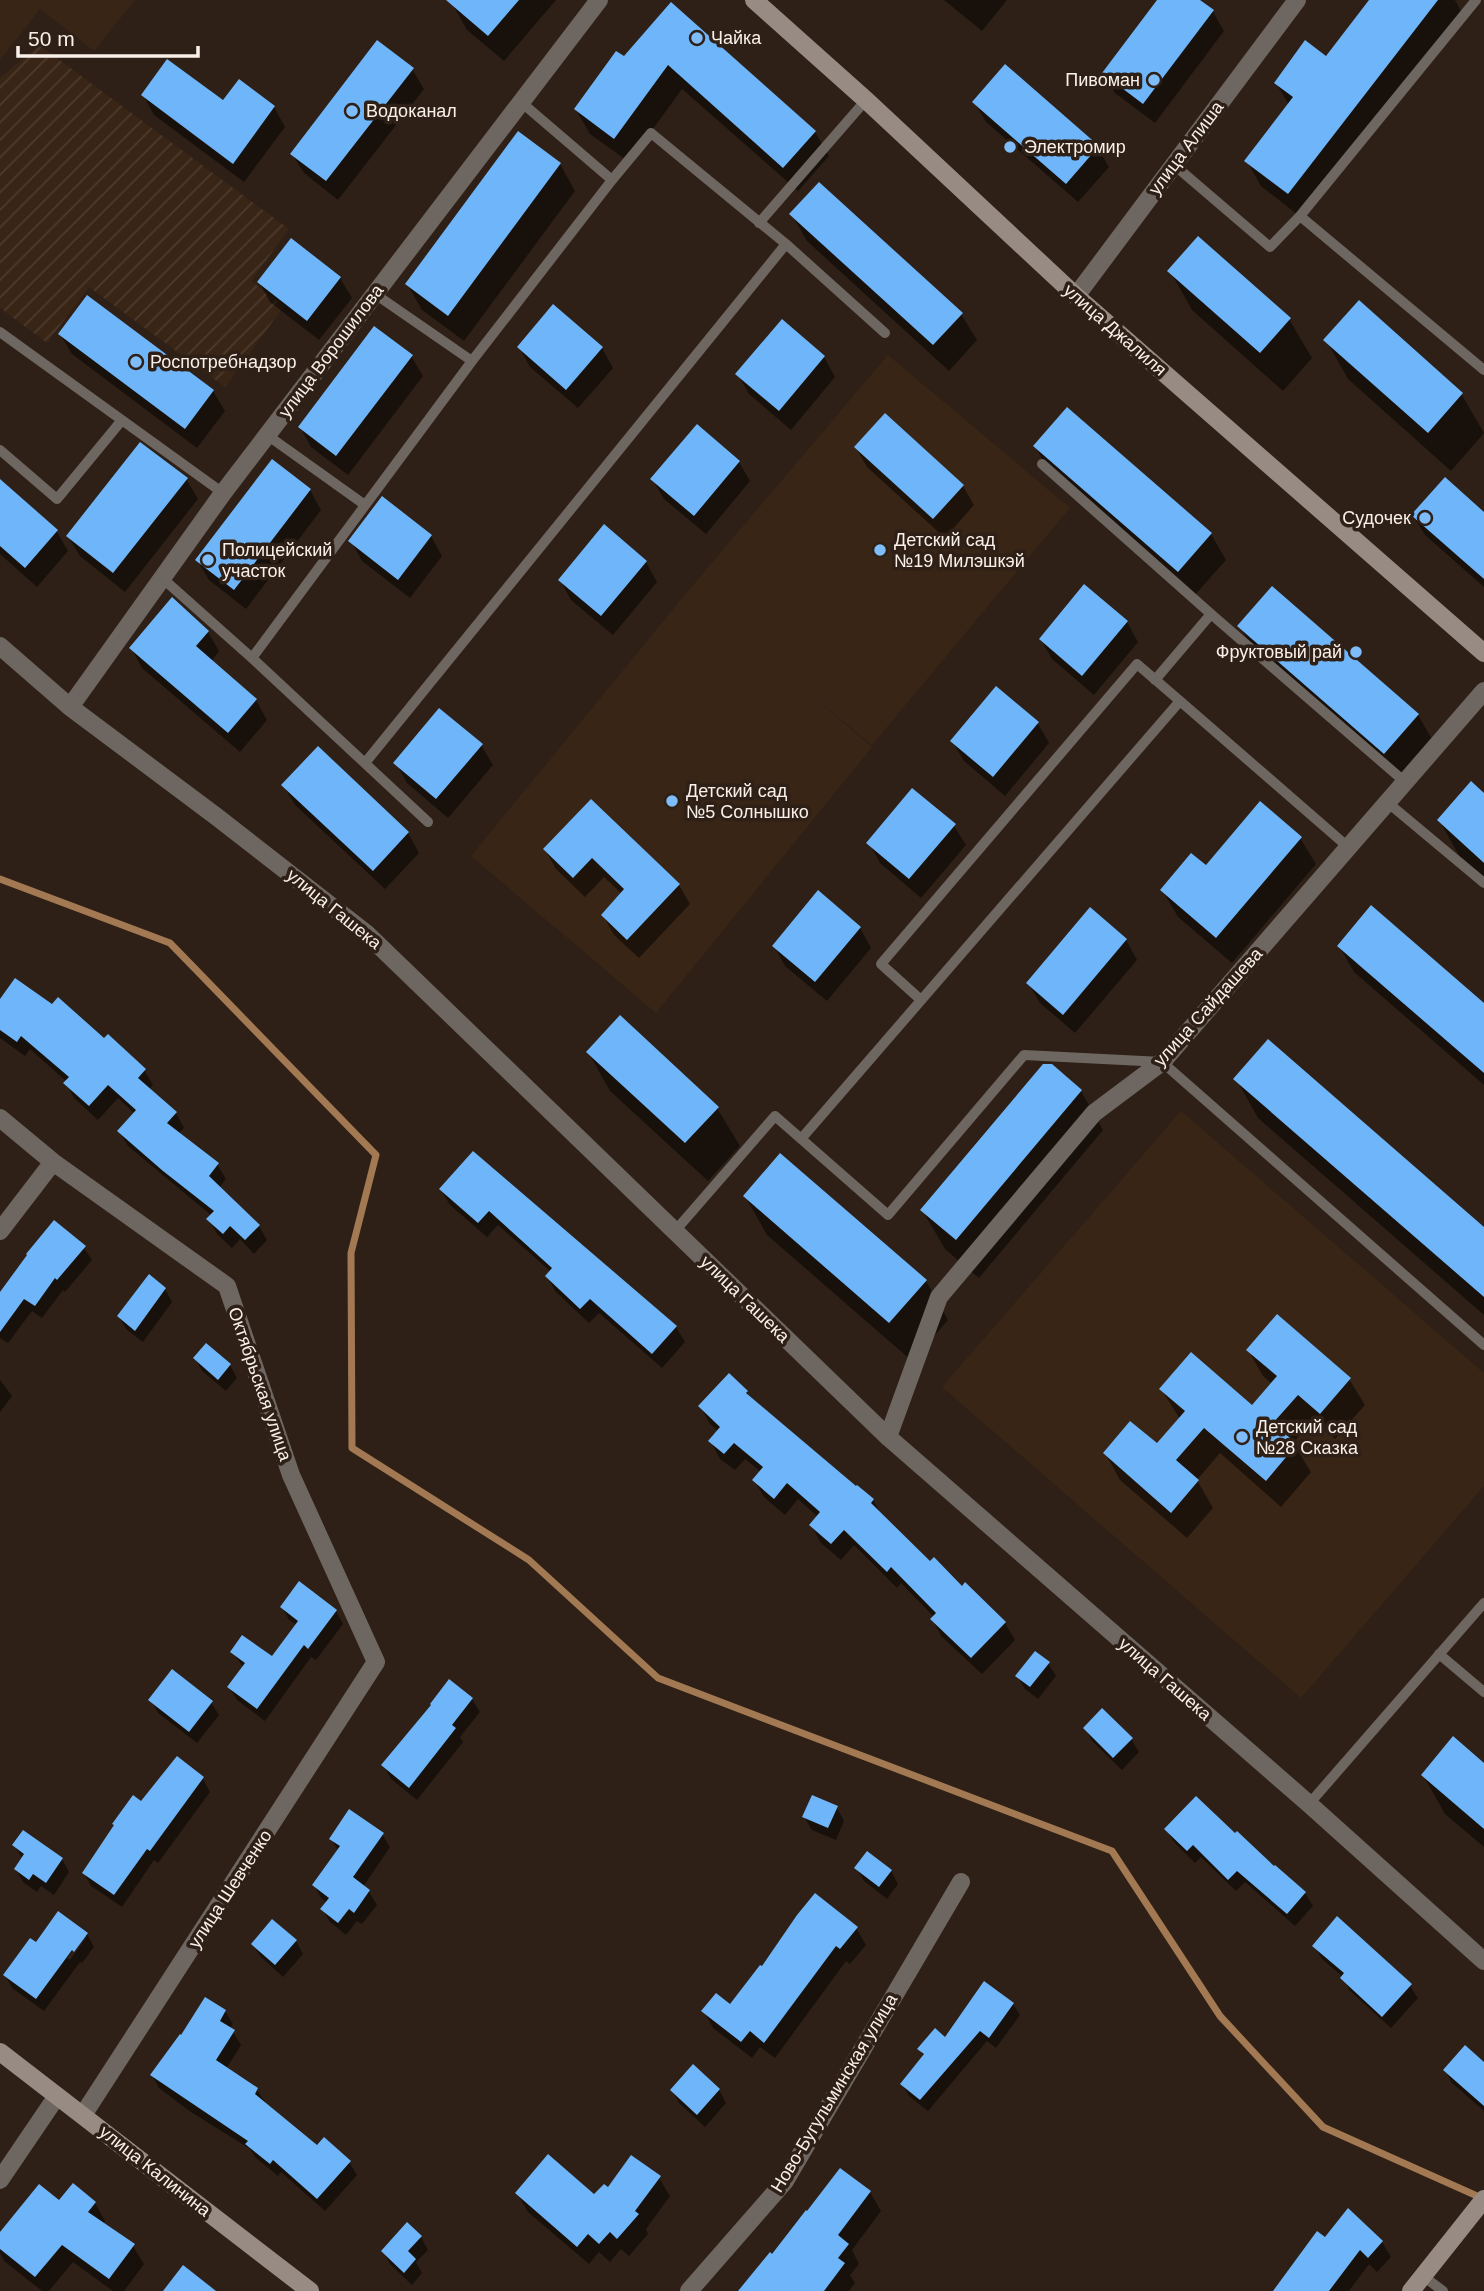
<svg xmlns="http://www.w3.org/2000/svg" width="1484" height="2291" viewBox="0 0 1484 2291" font-family="Arial,sans-serif">
	<defs>
		<pattern id="industrial-furrows" width="10" height="10" patternUnits="userSpaceOnUse" patternTransform="scale(1.75)"><rect width="10" height="10" fill="#382516"/><path d="M-1 1l2-2M0 10L10 0M9 11l2-2" fill="none" stroke="#4c3a2d"/></pattern>
	</defs>
	<rect width="100%" height="100%" fill="#2e2016"/>
	<path fill="#382516" d="M0,0h135l-41,51 -54,-42 -40,51z
		M888,355l182,153 -198,237 -62,-51 62,53 -216,266 -185,-157 217,-265z
		M1181,1111l303,262v113l-183,212 -359,-311z"/>
	<path fill="url(#industrial-furrows)" d="M39,45l250,184 -38,52 33,25 -59,81 -136,-100 -42,56 -47,-35v-230z"/>
	<path fill="#0007" fill-rule="evenodd" d="M455,0h101l-52,61 -37,-31 -15,-27z
		M944,0h63l-25,31z
		M1159,0h39l15,12 11,19 -69,92 -40,-30 -11,-20z
		M1371,0h84l7,13 -159,206 -42,-33 -14,-25 42,-56 -13,-22 50,-25z
		M672,5l143,127 14,24 -31,35 -116,-102 -53,73 -39,-28 -14,-24z
		M412,69l12,20 -86,111 -34,-27 -12,-19z
		M143,95l131,12 11,20 -41,55 -90,-67z
		M974,102l123,45 12,20 -31,35 -92,-80z
		M560,164l15,27 -111,150 -42,-31 -15,-26z
		M792,215l169,99 16,26 -28,31 -142,-130z
		M291,241l49,37 12,20 -33,42 -49,-38 -11,-20z
		M1170,271l119,48 23,39 -29,33 -91,-81z
		M88,297l125,94 12,20 -28,37 -125,-94 -12,-20z
		M1359,303l103,92 22,38 -33,38 -103,-92 -22,-39z
		M519,347l83,1 11,20 -35,40 -48,-41z
		M411,356l12,20 -75,99 -37,-28 -11,-20z
		M824,357l11,20 -44,53 -42,-36 -11,-19z
		M1035,446l176,88 15,26 -33,37 -143,-124z
		M856,448l107,38 11,19 -29,33 -78,-71z
		M739,462l11,19 -44,53 -42,-35 -12,-20z
		M186,479l12,20 -73,93 -45,-36 -12,-19z
		M0,482l57,50 11,19 -31,36 -37,-33z
		M310,490l11,20 -75,99 -37,-29 -12,-20z
		M1484,514v73l-59,-52 -12,-20z
		M431,536l11,20 -32,42 -48,-37 -11,-20z
		M646,562l11,20 -44,53 -42,-35 -11,-20z
		M1127,622l11,20 -44,53 -42,-36 -11,-19z
		M1240,627l178,88 15,26 -33,38 -145,-126z
		M208,632l11,19 -8,11 45,38 11,20 -27,32 -98,-84 -11,-20z
		M996,688l42,36 11,19 -44,53 -41,-35 -12,-20z
		M481,745l12,20 -45,53 -41,-35 -11,-20z
		M283,785l125,48 11,20 -34,36 -90,-84z
		M1484,795v84l-23,-20 -22,-39z
		M591,801l88,84 11,19 -51,54 -25,-23 -11,-20 19,-21 -18,-17 -19,20 -29,-28 -11,-19z
		M954,826l12,19 -45,53 -41,-35 -11,-20z
		M1300,838l16,26 -84,99 -54,-46 -16,-27 44,-22z
		M860,928l11,20 -44,53 -42,-35 -11,-20z
		M1126,940l11,20 -62,73 -35,-30 -12,-20z
		M1339,946l145,59v80l-130,-113z
		M0,1002l105,38 39,30 9,15 -5,5 28,23 8,15 -6,6 39,30 9,15 -7,9 40,38 8,14 -13,14 -14,-15 -8,9 -15,-14 -8,-15 3,-3 -84,-70 -9,-15 16,-17 -17,-16 -20,22 -24,-22 -8,-15 1,-1 -37,-33 -5,7 -25,-18z
		M588,1052l129,56 23,38 -32,35 -98,-90z
		M1236,1079l248,150v86l-226,-197z
		M1081,1091l22,39 -124,148 -34,-29 -23,-39z
		M473,1154l203,173 9,15 -23,26 -63,-55 -10,10 -34,-32 -8,-15 4,-4 -53,-47 -11,12 -37,-32 -9,-15z
		M745,1196l181,85 22,39 -36,41 -145,-126z
		M84,1248l8,12 -27,32 -2,-2 -21,28 -10,-7 -24,32 -8,-5v-43z
		M165,1289l7,13 -29,40 -17,-13 -7,-12z
		M206,1345l24,20 7,13 -11,13 -24,-20 -7,-13z
		M1248,1350l101,29 16,26 -30,34 -22,-19 -20,23 18,29 -30,35 -61,-54 -23,27 16,28 -26,30 -67,-58 -15,-27 52,-7 23,-27 -19,-30 91,19 20,-24 -9,-8z
		M0,1380l12,16 -12,16z
		M747,1392l4,8 105,89 2,-2 15,13 9,16 48,48 75,59 10,17 -33,34 -40,-37 -10,-18 2,-2 -33,-34 -4,5 -43,-43 -13,15 -20,-17 -10,-18 7,-8 -20,-18 -13,16 -21,-18 -10,-17 7,-8 -16,-13 -10,11 -15,-11 -9,-17 8,-10 -9,-8 -10,-18z
		M282,1607l54,4 7,13 -27,36 -5,-3 -46,64 -28,-21 -8,-13 15,-19 -12,-16 40,7 25,-34 -8,-5z
		M1048,1663l8,13 -18,23 -13,-10 -8,-13z
		M472,1699l8,13 -20,25 3,5 -46,58 -26,-21 -7,-13z
		M151,1700l60,2 8,13 -22,28 -39,-30z
		M1085,1728l46,11 8,13 -17,18 -30,-29z
		M177,1759l26,20 7,13 -52,71 -4,-3 -32,47 -31,-21 -7,-13z
		M1484,1765v82l-39,-33 -22,-39z
		M837,1808l7,13 -8,19 -24,-10 -8,-13z
		M1167,1830l68,6 70,57 8,13 -18,20 -50,-44 -9,9 -35,-34 -6,6 -21,-21z
		M382,1834l8,13 -27,40 6,5 8,13 -15,19 -5,-3 -11,14 -16,-13 -8,-13 5,-6 -6,-5 -7,-13 25,-33 -8,-13z
		M14,1845l48,14 7,13 -15,23 -13,-9 -4,6 -14,-10 -7,-12 6,-12z
		M856,1868l35,3 7,13 -11,15 -23,-18z
		M856,1928l10,17 -16,19 -4,-3 -71,97 -15,-11 -8,11 -39,-30 -9,-17 26,-5z
		M87,1934l7,13 -12,16 -2,-1 -36,49 -32,-23 -7,-13 31,-31zM83,1936h4l-17,24 -3,-2z
		M296,1941l7,13 -20,23 -22,-20 -8,-12z
		M1314,1946l96,40 8,12 -27,30 -41,-37 -7,-14 -21,-18z
		M1013,2004l7,11 -24,33 -9,-7 -59,70 -19,-15 -7,-12 22,-27 -5,-8 26,-10z
		M225,2011l8,13 -4,5 4,3 8,13 -15,24 31,21 8,12 52,45 32,15 8,13 -32,36 -44,-39 -3,4 -23,-19 -5,-8 -62,-39 -29,-22 -7,-13z
		M1484,2064v47l-32,-28 -7,-13z
		M672,2090h47l7,13 -21,24 -26,-24z
		M659,2178l11,18 -24,33 2,5 -19,22 -8,-7 -11,13 -11,-10 -10,12 -61,-52 -11,-19 78,4 13,-7z
		M870,2192l11,19 -29,39 7,14 -9,11 5,8 -6,8h-108l32,-35z
		M59,2203h36l10,18 -2,3 30,22 11,18 -20,27h-11l-40,-29 -24,29h-7l-38,-30 -4,-8v-18z
		M421,2237l7,13 -12,12 6,11 -10,12 -22,-21 -7,-13z
		M1325,2239l57,3 9,15 -14,15 -8,-8 -20,27h-75z"/>
	<g fill="none" stroke-linecap="round" stroke-linejoin="round">
		<path stroke="#a37953" stroke-width="7" d="M0,879l170,64 206,212 -25,98 1,195 177,112 129,118 454,173 108,165 103,111 161,72"/>
	</g>
	<path fill="#6eb5f9" d="M446,0h73l-31,36z
		M1157,0h43l14,10 -71,94 -41,-31z
		M1369,0h69l-150,194 -44,-33 49,-64 -19,-14 31,-43 21,16z
		M671,2l145,129 -33,37 -115,-103 -54,74 -40,-30 42,-58 8,5z
		M377,40l37,28 -88,113 -36,-27z
		M167,59l56,41 16,-21 36,27 -42,58 -92,-69z
		M1005,64l94,82 -33,38 -94,-82z
		M518,131l43,32 -113,153 -43,-32z
		M819,182l144,131 -30,32 -144,-131z
		M1198,236l93,82 -31,35 -93,-82z
		M291,238l50,39 -34,44 -50,-39z
		M87,295l127,95 -29,39 -127,-95z
		M1359,300l104,93 -35,40 -105,-93z
		M553,304l50,43 -37,43 -49,-43z
		M782,319l43,37 -46,55 -44,-37z
		M374,326l39,29 -77,101 -38,-29z
		M1067,407l145,126 -34,39 -145,-126z
		M885,413l79,72 -31,34 -79,-72z
		M697,424l43,37 -46,55 -44,-37z
		M140,442l48,36 -75,95 -47,-37z
		M272,459l39,30 -77,101 -39,-30z
		M1445,477l39,35v67l-73,-64z
		M0,479l58,51 -33,38 -25,-22z
		M382,496l50,39 -34,45 -50,-39z
		M604,524l43,37 -46,55 -43,-36z
		M1084,584l44,37 -46,55 -43,-37z
		M1272,586l147,128 -35,40 -147,-128z
		M172,597l37,34 -13,15 61,53 -29,34 -99,-85z
		M996,686l43,36 -46,55 -43,-36z
		M439,708l44,36 -47,55 -43,-36z
		M318,746l91,86 -36,39 -92,-86z
		M1471,781l13,12v70l-47,-43z
		M912,788l44,36 -47,55 -43,-36z
		M591,799l89,85 -53,56 -26,-25 23,-26 -32,-31 -19,20 -30,-29z
		M1260,801l42,36 -86,101 -56,-48 31,-37 15,12z
		M818,890l43,37 -46,55 -43,-36z
		M1371,905l113,98v70l-147,-127z
		M1090,907l37,32 -64,76 -37,-32z
		M15,978l37,26 6,-7 46,41 4,-4 38,35 -8,9 39,34 -10,11 52,40 -10,13 51,49 -15,15 -15,-14 -7,8 -17,-15 8,-8 -51,-40 -46,-40 19,-21 -28,-25 -19,21 -26,-23 6,-6 -48,-41 -4,6 -17,-12v-31z
		M620,1015l99,92 -34,36 -99,-91z
		M1268,1039l216,188v70l-251,-218z
		M1043,1064h9l30,26 -126,150 -36,-30z
		M473,1151l204,175 -25,28 -62,-55 -10,10 -35,-33 7,-8 -63,-57 -11,12 -39,-34z
		M780,1153l147,127 -38,43 -146,-127z
		M54,1220l32,26 -29,34 -2,-2 -20,28 -11,-7 -24,33v-40l27,-37 -1,-1z
		M149,1274l17,14 -31,43 -18,-15z
		M1277,1314l74,64 -31,36 -22,-19 -25,28 24,21 -31,37 -62,-53 -28,32 23,20 -28,33 -68,-60 27,-32 27,22 28,-32 -26,-22 32,-37 61,53 25,-29 -31,-26z
		M206,1343l25,21 -13,16 -25,-22z
		M729,1373l19,18 -2,2 110,93 1,-1 17,14 -3,4 59,58 4,-4 28,29 3,-4 41,40 -35,36 -41,-39 6,-6 -45,-46 -4,5 -43,-42 -13,14 -22,-19 11,-13 -33,-29 -13,16 -22,-19 11,-13 -29,-24 -10,11 -16,-13 12,-14 -22,-21z
		M299,1581l38,29 -29,39 -4,-4 -47,64 -30,-22 18,-24 -15,-11 12,-17 30,21 26,-35 -18,-14z
		M1035,1651l15,11 -20,25 -15,-11z
		M172,1669l41,32 -24,31 -41,-32z
		M449,1679l24,19 -21,27 4,3 -47,60 -28,-23 50,-60 -1,-1z
		M1102,1708l31,30 -20,20 -30,-30z
		M1453,1736l31,27v66l-63,-54z
		M177,1756l27,21 -54,74 -3,-2 -33,46 -32,-22 32,-48 -2,-1 21,-29 8,6z
		M812,1795l26,11 -10,22 -26,-11z
		M1196,1796l39,37 2,-2 37,35 1,-1 31,27 -19,22 -50,-43 -9,9 -35,-35 -6,6 -23,-22z
		M349,1809l35,24 -31,44 17,13 -16,23 -5,-4 -11,14 -18,-14 9,-11 -17,-13 28,-39 -11,-7z
		M23,1830l40,28 -17,25 -13,-9 -4,6 -15,-11 10,-15 -12,-9z
		M867,1851l25,19 -13,17 -25,-19z
		M815,1893l43,34 -18,22 -4,-3 -72,97 -14,-12 -9,11 -40,-31 15,-18 14,11 30,-39 2,1 35,-51z
		M58,1911l30,22 -14,19 -2,-2 -36,49 -33,-24 27,-37 6,4z
		M1337,1916l75,68 -30,33 -42,-39 4,-5 -32,-27z
		M272,1919l25,21 -22,25 -24,-21z
		M984,1981l30,22 -25,35 -9,-7 -60,69 -20,-16 24,-30 -7,-5 18,-21 10,9z
		M205,1997l21,13 -6,11 15,9 -19,30 42,28 -3,6 62,51 7,-8 27,24 -34,38 -44,-39 -3,4 -25,-20 3,-3 -98,-66 30,-41 1,1z
		M1465,2045l19,17v44l-41,-36z
		M693,2064l27,25 -23,26 -27,-25z
		M548,2154l46,40 10,-10 4,3 23,-32 30,21 -26,35 4,3 -22,25 -7,-7 -11,12 -11,-10 -11,13 -62,-54z
		M840,2168l31,23 -33,44 11,9 -11,14 7,5 -21,28h-86l32,-39 2,2 34,-44 1,1z
		M73,2183l23,19 -8,10 47,32 -26,35 -47,-34 -27,32 -35,-28v-17l39,-48 20,16z
		M1348,2208l35,33 -15,17 -8,-8 -31,41h-56l44,-60 8,6z
		M407,2222l15,14 -14,15 8,8 -12,14 -23,-22z
		M183,2265l33,26h-53z"/>
	<g fill="none" stroke-linecap="round" stroke-linejoin="round">
		<path stroke="#6d6661" stroke-width="10" d="M1173,164l97,83 30,-31 176,-216
			M612,180l39,-47 135,111 99,89
			M1300,216l184,154
			M759,223l107,-123
			M375,294l97,67
			M0,332l223,161
			M267,435l98,70
			M0,450l57,49 65,-79
			M1042,464l169,150
			M161,577l91,81
			M1155,680l56,-66 194,168
			M365,763l421,-519
			M1387,802l97,81
			M428,822l-176,-164 220,-297 140,-181 -91,-78
			M921,1000l-40,-36 256,-300 43,37
			M801,1139l379,-438 168,146
			M675,1231l100,-115 113,99 136,-160 138,7 322,283
			M1439,1654l45,38
			M1309,1804l175,-201
			M1423,2276l20,15"/>
		<path stroke="#6d6661" stroke-width="18" d="M1076,296l221,-296
			M0,646l70,61 147,110 149,116 522,504 421,367 175,157
			M70,707l153,-214 376,-493
			M0,1118l53,44 174,124 64,189 85,187 -293,453
			M0,1231l53,-69
			M888,1437l51,-140 155,-184 68,-51 322,-371
			M0,2180l57,-84
			M689,2291l96,-110 176,-299"/>
		<path stroke="#978b83" stroke-width="18" d="M754,0l112,100 210,196 408,357
			M0,2052l310,239
			M1411,2291l73,-92"/>
	</g>
	<g fill="#7fbdfa" stroke="#2e2016" stroke-width="2.5">
		<circle cx="697" cy="38" r="7"/>
		<circle cx="1154" cy="80" r="7"/>
		<circle cx="352" cy="111" r="7"/>
		<circle cx="1010" cy="147" r="7"/>
		<circle cx="136" cy="362" r="7"/>
		<circle cx="1425" cy="518" r="7"/>
		<circle cx="880" cy="550" r="7"/>
		<circle cx="208" cy="560" r="7"/>
		<circle cx="1356" cy="652" r="7"/>
		<circle cx="672" cy="801" r="7"/>
		<circle cx="1242" cy="1437" r="7"/>
	</g>
	<g text-anchor="middle" dominant-baseline="central" stroke-width="7" stroke-linejoin="round" paint-order="stroke">
		<g font-size="18" fill="#f9f0e9" stroke="#2e2016" text-anchor="start">
			<text x="711" y="38">Чайка</text>
			<text x="1140" y="80" text-anchor="end">Пивоман</text>
			<text x="366" y="111">Водоканал</text>
			<text x="1024" y="147">Электромир</text>
			<text x="150" y="362">Роспотребнадзор</text>
			<text x="1411" y="518" text-anchor="end">Судочек</text>
			<text x="894" y="540">Детский сад<tspan x="894" dy="21">№19 Милэшкэй</tspan></text>
			<text x="222" y="550">Полицейский<tspan x="222" dy="21">участок</tspan></text>
			<text x="1342" y="652" text-anchor="end">Фруктовый рай</text>
			<text x="686" y="791">Детский сад<tspan x="686" dy="21">№5 Солнышко</tspan></text>
			<text x="1256" y="1427">Детский сад<tspan x="1256" dy="21">№28 Сказка</tspan></text>
		</g>
		<g font-size="18" fill="#f9f0e9" stroke="#2e2016">
			<text transform="translate(1186 148) rotate(-53)">улица Алиша</text>
			<text transform="translate(1115 330) rotate(41)">улица Джалиля</text>
			<text transform="translate(331 351) rotate(-53)">улица Ворошилова</text>
			<text transform="translate(334 909) rotate(39)">улица Гашека</text>
			<text transform="translate(1208 1007) rotate(-48)">улица Сайдашева</text>
			<text transform="translate(745 1299) rotate(44)">улица Гашека</text>
			<text transform="translate(260 1384) rotate(71)">Октябрьская улица</text>
			<text transform="translate(1165 1679) rotate(41)">улица Гашека</text>
			<text transform="translate(230 1889) rotate(-57)">улица Шевченко</text>
			<text transform="translate(834 2093) rotate(-59)">Ново-Бугульминская улица</text>
			<text transform="translate(155 2171) rotate(38)">улица Калинина</text>
		</g>
	</g>
	<path d="M18 46v10h180v-10" fill="none" stroke="#f9f0e9" stroke-width="3.5"/>
	<text x="28" y="46" font-size="21" fill="#f9f0e9" stroke="#2e2016" stroke-width="5" paint-order="stroke">50 m</text>
</svg>
